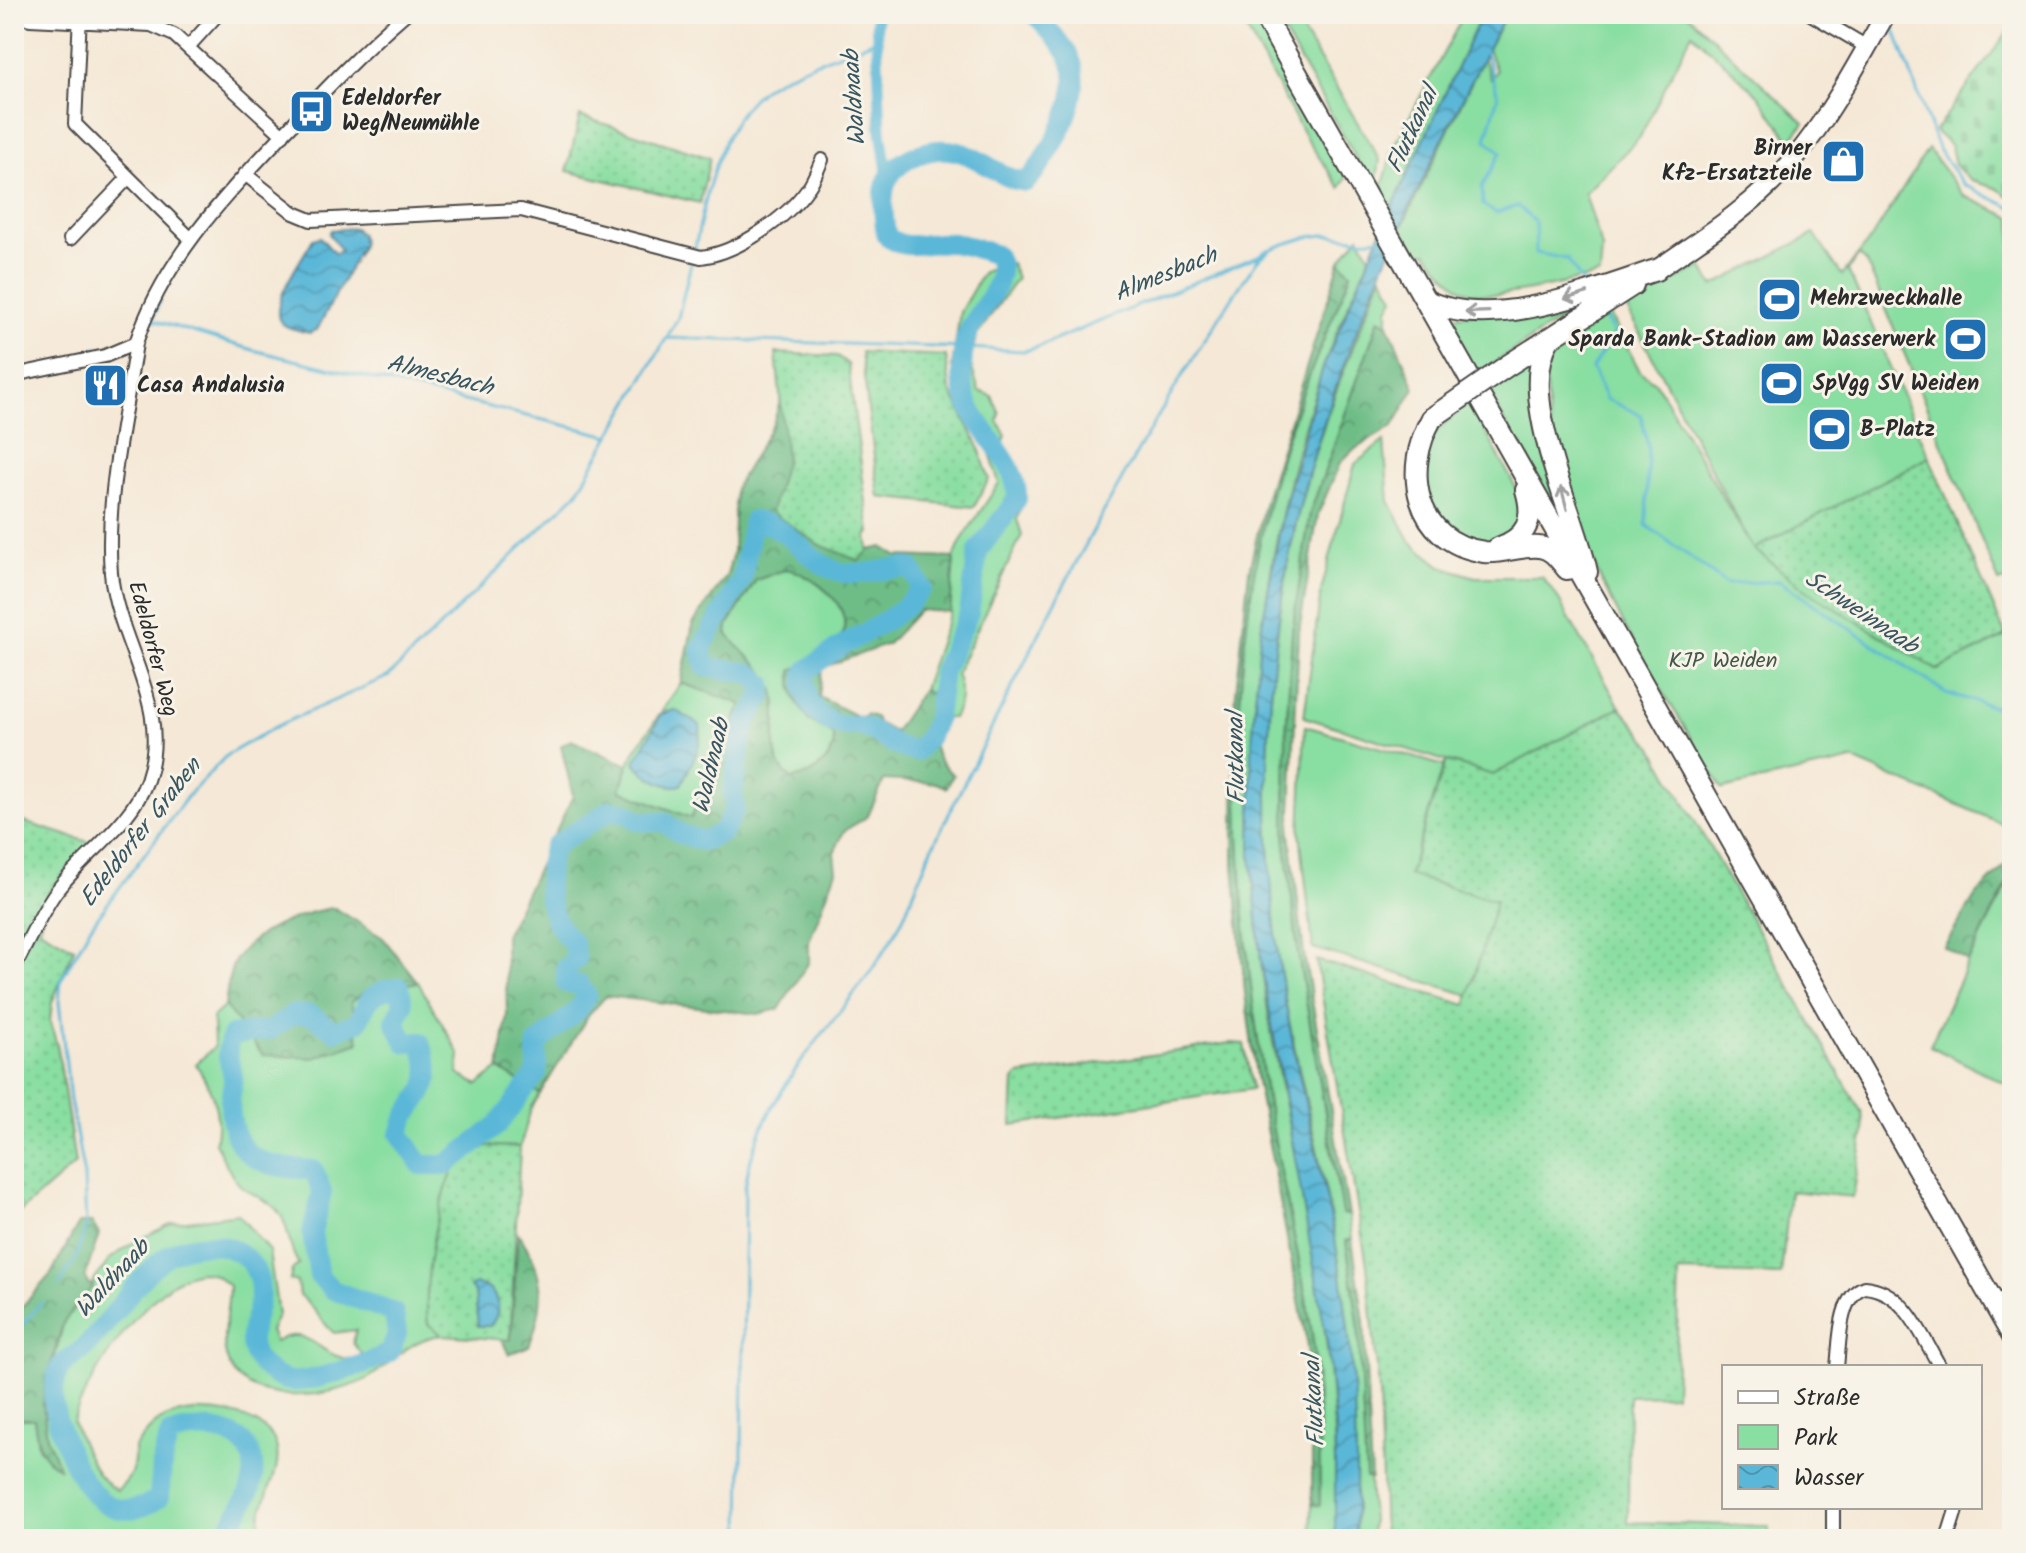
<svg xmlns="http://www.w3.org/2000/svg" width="2026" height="1553" viewBox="0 0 2026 1553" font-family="Kalam,sans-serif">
	<defs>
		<pattern id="forest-crowns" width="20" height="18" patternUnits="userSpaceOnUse" patternTransform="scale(2)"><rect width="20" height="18" fill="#6ebd87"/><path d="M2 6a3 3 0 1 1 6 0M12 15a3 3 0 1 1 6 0" fill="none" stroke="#5b9a6f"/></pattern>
		<pattern id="cemetery-stones" width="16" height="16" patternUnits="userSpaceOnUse" patternTransform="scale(2)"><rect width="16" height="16" fill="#89dea1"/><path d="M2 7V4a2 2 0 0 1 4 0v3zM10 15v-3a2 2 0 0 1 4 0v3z" fill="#76bf8b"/></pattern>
		<pattern id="garden-dots" width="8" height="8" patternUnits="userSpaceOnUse" patternTransform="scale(2)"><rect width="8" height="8" fill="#89dea1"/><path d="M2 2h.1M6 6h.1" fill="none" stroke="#76bf8b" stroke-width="1.8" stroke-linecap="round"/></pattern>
		<pattern id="water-waves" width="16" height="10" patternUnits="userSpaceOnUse" patternTransform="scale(2)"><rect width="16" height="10" fill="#5ab7d8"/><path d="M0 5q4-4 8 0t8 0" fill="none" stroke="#4b95af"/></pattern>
	</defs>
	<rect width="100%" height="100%" fill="#f7f3e8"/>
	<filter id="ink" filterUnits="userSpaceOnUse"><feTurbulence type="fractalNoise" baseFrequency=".0125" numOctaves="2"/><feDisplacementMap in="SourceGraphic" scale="16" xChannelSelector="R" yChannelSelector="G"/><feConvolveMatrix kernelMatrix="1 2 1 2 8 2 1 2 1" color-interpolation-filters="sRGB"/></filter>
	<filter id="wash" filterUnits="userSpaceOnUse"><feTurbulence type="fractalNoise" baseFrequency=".006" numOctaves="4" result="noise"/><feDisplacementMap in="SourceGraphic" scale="32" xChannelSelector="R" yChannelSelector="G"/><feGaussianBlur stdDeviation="1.8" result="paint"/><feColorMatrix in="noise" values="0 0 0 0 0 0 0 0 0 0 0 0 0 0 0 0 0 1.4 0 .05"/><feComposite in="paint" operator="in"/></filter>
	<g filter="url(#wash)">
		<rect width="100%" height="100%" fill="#f5e8d6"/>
		<path fill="#89dea1" stroke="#5a8466" stroke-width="2" d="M1238,14h17l92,162 -7,12 -34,-50z
			M1273,14h19l88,146 -4,24 -10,-9z
			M1464,14h18l-90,194 -11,-16 12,-43z
			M1506,14h181l117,109 -14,18 -32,-46 -66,-62 -52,104 -55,56 17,55 -2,27c-28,6 -109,28 -134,16 -15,-7 -28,-26 -39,-39l-14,1 -12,-24 82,-171 8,21 5,-8 -8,-22z
			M1928,149l36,47 48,22v360l-13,4 -132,-319 -8,-8 -11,15 81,187 -174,92 182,121 69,-34 6,14 -2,177 -157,-67 -131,29c-78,-132 -183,-274 -176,-435l62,-42 32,59 16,12 96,164 -126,-240 76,-41 11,20 101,-52 28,41 31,-39z
			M1359,236l11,20c-16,38 -35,76 -48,115 -65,188 -84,392 -61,589 11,100 37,199 53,298 16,93 24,186 21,281h-24l1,-34 8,-1c-1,-56 0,-113 -8,-170 -13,-87 -36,-172 -49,-260 -32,-207 -42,-428 22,-630 18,-58 43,-114 66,-170l-11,-13z
			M1011,263l6,15 -41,59 -6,25 9,29 13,5 8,18 -2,7 8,15 -4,9 24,49 -9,25 5,16 -66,138c6,17 6,29 -3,45h-11l1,-15 -20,-14 27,-77 4,-54 7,-17 38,-58 -10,-33 -27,-39 -10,-44 8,-55 23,-40z
			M1382,275l12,22 -6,12v15l-9,-5 -69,194 -18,119 -6,105 -1,98 13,119 44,260 7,1 3,24 -6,2 12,80 14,201 -2,17h-15c4,-99 -4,-199 -20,-297 -16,-102 -47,-201 -59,-304 -16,-137 -9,-284 21,-419 19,-83 53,-165 85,-244z
			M1597,296l-120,78 -30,-54 1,-3z
			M1525,365l5,3 14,80 27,92 -84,-150z
			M1469,401l52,96 -1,30 -24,17c-27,-2 -62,-16 -70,-47 -4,-16 2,-41 2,-58z
			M1384,441l5,60 22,41 30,24 34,11h67l14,18 64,112 -127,69 -189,-59 17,-126 34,-127z
			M787,569c23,4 74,41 52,70 -10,13 -34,23 -47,33l16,48 24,13c9,23 -20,43 -40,46 -27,-17 -12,-50 -18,-75 -9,-37 -28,-43 -47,-71l1,-8 28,-45z
			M681,683l62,21 -52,114 -72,-28 15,-38z
			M1305,726l139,40 -35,108 88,27 -28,94 -156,-47 -13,-115z
			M2009,883l3,1v203l-82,-41 38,-85z
			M418,982l42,73 -2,19 20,11 21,-16 41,25 -9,15 -11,38 -33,-1c-28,58 -67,112 -59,178l14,11c-32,4 -46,25 -72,42 -32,20 -115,31 -138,-7 -16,-26 -3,-56 -3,-84 -8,-7 -15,-14 -27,-14 -47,2 -117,107 -129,150 9,22 21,58 44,68 15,-11 18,-24 17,-42 11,-14 19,-26 36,-32 27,-11 96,-5 106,29 8,26 -16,53 -16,78l21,16h-267v-120h20l4,28 20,21 -11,-30 -4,-33 21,-84 46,-62 24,-17 38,-19 66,-9 31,37 9,63 -8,17 5,11c37,-23 45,25 89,16l-11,-15 3,-13 -22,3c-14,-12 -20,-28 -35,-38l-2,-13 -7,-2 2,-10 7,-6c-12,-17 -8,-33 -19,-50 -10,-15 -27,-17 -40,-29 -11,-10 -17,-29 -25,-42 7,-32 -3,-53 -19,-79l18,-17 -1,-30 12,-11 38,49 103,-64z"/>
		<path fill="url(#forest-crowns)" stroke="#4c7459" stroke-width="2" fill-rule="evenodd" d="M1340,261l11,12c-23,57 -48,113 -66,171 -64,202 -54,424 -22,631 14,87 36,173 49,260 8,56 7,113 8,170h-8v-110l-6,-57 -50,-262 -11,-83 -11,-128 1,-163 14,-131 17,-75z
			M1379,319l9,5 27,64 -22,38 -41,25 -12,12 -22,51 -19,118 -9,202 14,120 45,261 -6,-1 -45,-260 -13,-119 1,-98 6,-105 18,-119z
			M782,395l4,64 72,102 11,-11 14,-3 14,9 57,2 -4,54 -31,-2 -31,34 -66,24 -3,29 41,21 6,-4 9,3 3,6 16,9 29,-43 20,14c-9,34 -19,47 10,72l-6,13 -11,-5 -52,-3 -16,36 -24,15 -10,22 2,18 -27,70v21l-30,47 -21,5 -152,-18 -18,20 -48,78 -41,-25 8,-55 -2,-79 68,-139 -12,-50 10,-6 57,25 -8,25 71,28 51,-114 -61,-21 12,-59 34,-49 6,-23 2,-64 38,-64zM787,569c24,4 74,41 52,70 -10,13 -34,23 -47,32 -2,33 13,48 40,62 9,23 -20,43 -40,46 -30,-20 -10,-60 -18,-88 -8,-25 -34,-38 -47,-58l1,-8 28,-45z
			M2012,859v25l-4,-1 -40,78 -24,-14 32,-52z
			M335,908l48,30 35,44 -52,9 -15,11 8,40 -45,16 -51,-3 -38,-49c2,-14 3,-31 9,-43 13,-30 72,-53 101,-55z
			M79,1223h13l7,11 -14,43 3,7 6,1 -30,36 -19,63 -2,21 4,32 12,31c-20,-10 -22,-29 -25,-49h-20v-103l37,-42z
			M518,1233c27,40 29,69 11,113l-20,9 -8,-17 10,1z
			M1352,1239l12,82 7,158 -5,-1 -8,-157 -12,-80z"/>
		<path fill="url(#cemetery-stones)" stroke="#5a8466" stroke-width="2" d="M2012,26v172l-16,-10 -25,-7 -16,-16 -4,-19 -16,-15z"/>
		<path fill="url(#garden-dots)" stroke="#5a8466" stroke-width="2" d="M580,116l130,42 -10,45 -133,-32z
			M861,352l85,4 4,34 28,55 11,34 -15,28 -95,-10z
			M776,353l61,3 11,8 22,169 -3,3 2,14 -10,11 -41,-17 -47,-32 15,-53z
			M1929,457l77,179 -69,34 -130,-79 -53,-42z
			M1620,707l32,39 210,367 2,18 -11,66 -63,-6 -9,84 -102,-3 -4,123 -46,1 -1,126 141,4v13h-385l-5,-148 -12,-126 -51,-305 150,45 30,-104 -87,-26 37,-114 47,14z
			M14,819l78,24 -43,48 -10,38 35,19 -22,54 -2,19 8,28 17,115 -61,53z
			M1230,1043l14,1 8,45 -240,36 2,-45 5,-5z
			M487,1146l33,1 -10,193 -68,-5 -14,-11c-5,-40 7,-115 25,-152 6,-12 22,-19 34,-26z"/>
		<path fill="url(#water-waves)" stroke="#427182" stroke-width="2" d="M1482,14h24c-83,160 -167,328 -209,504 -31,134 -36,281 -21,418 11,102 39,203 59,303 18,98 24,200 20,300h-20v-111l-8,-86 -66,-380 -10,-108 1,-110 8,-109 23,-122 39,-143 56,-132z
			M354,228l7,7 1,10 -45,85 -8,3c-8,-3 -24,-4 -29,-12 -11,-17 24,-65 33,-82l7,-2 15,17 6,-4 -12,-16 2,-4z
			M675,710l25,15c3,24 -10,40 -19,60 -15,5 -39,-11 -46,-23l27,-49z
			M475,1284c22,3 30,25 15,42h-12l-3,-33 -5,-6z"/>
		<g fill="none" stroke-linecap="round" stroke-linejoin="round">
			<path stroke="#5ab7d8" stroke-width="3" d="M1893,25l46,126 25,34 48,23
				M1485,50l13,46 -12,44 15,12 -19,35 1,18 13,8 22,-7 17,16 1,31 31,6 17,25
				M262,166l138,-139
				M1268,250c20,-7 42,-16 64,-15 17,1 29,7 46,3
				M694,252c12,-54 25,-135 75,-167 30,-19 76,-32 109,-46
				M160,301l-7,19 100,30 357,86
				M1603,315l11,18 -22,35 14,31 35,16 7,32 -2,78 81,59 52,-3 167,112 66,19
				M667,338l298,10
				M968,348l56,3 14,-4 220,-91
				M88,352l9,-4
				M59,1285l16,-25 11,-33 -2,-51 -14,-76 -11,-98 2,-22 30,-54 96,-129 40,-42 50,-29 112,-50 188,-183 101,-175 14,-59
				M14,1334l28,-32
				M741,1539l4,-351c15,-110 110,-174 157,-268 12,-26 21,-53 33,-78 98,-199 196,-399 322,-581v-4l8,-6 -8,10 13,-11"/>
			<path stroke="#5ab7d8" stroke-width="11" d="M876,14l5,117 7,47"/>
			<path stroke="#5ab7d8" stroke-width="20" d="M254,1539l-22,-16c9,-15 19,-29 21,-46 6,-49 -50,-54 -83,-42 -10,22 -8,39 -11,63 -50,35 -79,-15 -94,-56 -6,-15 -14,-38 -11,-53 1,-7 3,-18 7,-23 7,-7 17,-12 24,-19 28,-27 57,-80 91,-96 34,-15 82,-4 84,38 1,21 -13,39 -8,59 3,15 24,32 40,33 18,2 81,-19 98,-29l7,-18 -3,-21 -61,-23 -14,-14 -7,-43 10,-41 -8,-22c-49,-3 -83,-8 -84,-68 0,-8 4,-17 3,-25 -3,-21 -10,-19 -1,-42l39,-5 22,-16 18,1 24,16 23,-9c8,-22 17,-33 42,-35l3,19 -8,16 11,21 14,-1c24,54 -10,50 -20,92l21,31h25l51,-39 40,-53v-29l41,-34 9,-14 -7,-11 -14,-2v-15l10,-8 -3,-18c-28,-24 -30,-64 -19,-96l56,-36 17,3 11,8 26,1 17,12 22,7 19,-8 13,-24 -2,-18 8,-47 5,-21 17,-29v-10l-13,-11 -44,-6 -5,-18 41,-70 11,-58c38,4 51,39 84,50 24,8 49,-5 74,-3l11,20c-20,27 -47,39 -75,55 -15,8 -28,19 -41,28 -5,26 7,46 33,54 8,3 17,-2 25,2 20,8 30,22 52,24l12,-13 9,-21 6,-47 26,-57 9,-62 39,-52c2,-45 -55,-75 -55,-123 0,-11 1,-27 4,-38 8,-25 47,-57 30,-83 -14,-5 -29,-10 -43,-12 -23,-3 -49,11 -67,-8 -2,-16 -6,-41 2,-56 12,-23 47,-34 71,-27 24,6 41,27 67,30 24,-25 61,-88 44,-124 -7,-15 -24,-30 -35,-44"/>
		</g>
	</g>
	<g filter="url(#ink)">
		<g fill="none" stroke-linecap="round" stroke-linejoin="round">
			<defs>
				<path id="street" d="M80,14l-5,110 115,114
					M1811,14l56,33
					M14,15l16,4 121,6 23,10 109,100
					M189,46l29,-32
					M245,174l49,39 17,7 210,-10 180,47c36,-4 86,-39 107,-69 6,-8 10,-20 14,-28
					M70,239l58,-61
					M14,375l91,-19 31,-13
					M14,968c13,-24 25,-52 41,-75 28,-38 76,-68 92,-113 26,-73 -30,-137 -36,-207 -6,-76 14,-154 25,-230 28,-85 90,-148 151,-213 38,-40 76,-80 118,-116
					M1837,1367c3,-24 1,-70 27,-80 41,3 58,49 76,80
					M1833,1507v32
					M1947,1539l10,-32"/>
				<path id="secondary" d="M1656,270c49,-33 100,-66 138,-111 37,-44 63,-96 92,-145"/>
				<path id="primary" d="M1263,14l749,1321
					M1425,300c64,33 167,-9 231,-30
					M1550,338c-36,56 24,173 37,234
					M1507,366l126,-81
					M1432,418c-30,51 -18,124 52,134 18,2 37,-7 55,-5 13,1 20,12 28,22
					M1498,548c29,-10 37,-28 28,-58"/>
			</defs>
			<use href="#street" stroke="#494745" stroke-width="16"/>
			<use href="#secondary" stroke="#494745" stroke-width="22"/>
			<use href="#primary" stroke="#494745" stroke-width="24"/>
			<use href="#street" stroke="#fff" stroke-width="12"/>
			<use href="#secondary" stroke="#fff" stroke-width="18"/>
			<use href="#primary" stroke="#fff" stroke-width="20"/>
			<defs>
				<path id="primary-bridge" d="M1432,418l75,-52"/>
			</defs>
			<use href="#primary-bridge" stroke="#494745" stroke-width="24" stroke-linecap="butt"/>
			<use href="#primary-bridge" stroke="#fff" stroke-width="20"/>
		</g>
		<defs><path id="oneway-shaft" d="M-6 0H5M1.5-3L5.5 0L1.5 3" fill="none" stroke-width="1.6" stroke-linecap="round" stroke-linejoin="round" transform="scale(2)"/></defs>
		<g stroke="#a0a0a0">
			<use href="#oneway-shaft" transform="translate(1576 296) rotate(164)"/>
			<use href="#oneway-shaft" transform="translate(1477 312) rotate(178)"/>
			<use href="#oneway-shaft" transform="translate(1564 498) rotate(-105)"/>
		</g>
	</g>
	<defs>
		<symbol id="bus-square" viewBox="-11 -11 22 22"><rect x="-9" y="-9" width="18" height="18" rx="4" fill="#1f6fb2" stroke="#f7f3e8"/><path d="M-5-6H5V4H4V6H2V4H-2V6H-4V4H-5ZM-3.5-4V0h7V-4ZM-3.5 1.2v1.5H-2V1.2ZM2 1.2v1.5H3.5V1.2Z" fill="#fff"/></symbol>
		<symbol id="shop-square" viewBox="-11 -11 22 22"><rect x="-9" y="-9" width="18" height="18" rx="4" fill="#1f6fb2" stroke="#f7f3e8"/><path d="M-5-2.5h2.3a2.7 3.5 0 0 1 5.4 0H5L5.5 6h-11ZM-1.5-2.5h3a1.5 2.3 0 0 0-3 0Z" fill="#fff"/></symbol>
		<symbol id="stadium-square" viewBox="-11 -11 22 22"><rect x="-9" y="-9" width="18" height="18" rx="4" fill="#1f6fb2" stroke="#f7f3e8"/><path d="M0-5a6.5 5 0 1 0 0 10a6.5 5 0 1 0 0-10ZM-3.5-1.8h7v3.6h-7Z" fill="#fff"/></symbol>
		<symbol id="restaurant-square" viewBox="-11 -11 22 22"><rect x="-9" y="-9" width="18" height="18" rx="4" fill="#1f6fb2" stroke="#f7f3e8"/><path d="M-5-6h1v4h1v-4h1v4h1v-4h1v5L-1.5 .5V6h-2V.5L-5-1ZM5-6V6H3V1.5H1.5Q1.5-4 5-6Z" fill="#fff"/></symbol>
	</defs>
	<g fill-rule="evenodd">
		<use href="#bus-square" x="286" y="86" width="51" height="51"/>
		<use href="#shop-square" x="1818" y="136" width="51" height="51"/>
		<use href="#stadium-square" x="1754" y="274" width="51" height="51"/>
		<use href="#stadium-square" x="1940" y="314" width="51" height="51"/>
		<use href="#stadium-square" x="1756" y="358" width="51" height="51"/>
		<use href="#restaurant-square" x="80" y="360" width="51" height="51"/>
		<use href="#stadium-square" x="1804" y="404" width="51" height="51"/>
	</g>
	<g text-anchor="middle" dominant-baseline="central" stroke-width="6" stroke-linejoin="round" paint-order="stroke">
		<g font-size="22" font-weight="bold" fill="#2b2b2b" stroke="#f7f3e8" text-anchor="start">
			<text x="342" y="99">Edeldorfer<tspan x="342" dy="25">Weg/Neumühle</tspan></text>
			<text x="1812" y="149" text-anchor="end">Birner<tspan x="1812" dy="25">Kfz-Ersatzteile</tspan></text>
			<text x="1810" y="299">Mehrzweckhalle</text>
			<text x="1935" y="340" text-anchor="end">Sparda Bank-Stadion am Wasserwerk</text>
			<text x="1813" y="384">SpVgg SV Weiden</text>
			<text x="137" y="386">Casa Andalusia</text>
			<text x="1860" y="430">B-Platz</text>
		</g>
		<g font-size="22" fill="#2b2b2b" stroke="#f7f3e8">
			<text transform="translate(152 649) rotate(75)">Edeldorfer Weg</text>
		</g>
		<g font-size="22" fill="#425848" stroke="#f7f3e8">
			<text x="1723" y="661">KJP Weiden</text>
		</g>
		<g font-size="24" font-style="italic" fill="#39555f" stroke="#f7f3e8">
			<text transform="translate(855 98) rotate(-94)">Waldnaab</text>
			<text transform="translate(1413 130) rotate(-65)">Flutkanal</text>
			<text transform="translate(1166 275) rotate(-22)">Almesbach</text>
			<text transform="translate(440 376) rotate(14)">Almesbach</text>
			<text transform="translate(1861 613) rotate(34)">Schweinnaab</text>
			<text transform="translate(1237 758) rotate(-91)">Flutkanal</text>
			<text transform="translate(712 766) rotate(-77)">Waldnaab</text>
			<text transform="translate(141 833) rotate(-52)">Edeldorfer Graben</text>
			<text transform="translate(113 1279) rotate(-47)">Waldnaab</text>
			<text transform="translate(1315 1401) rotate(-93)">Flutkanal</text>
		</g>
	</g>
	<rect width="2026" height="1553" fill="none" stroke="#f7f3e8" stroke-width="48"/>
	<rect x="1722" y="1365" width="260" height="144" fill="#f7f3e8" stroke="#a5a39c" stroke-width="2"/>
	<rect x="1738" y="1391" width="40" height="12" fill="#ffffff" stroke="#a5a39c" stroke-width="2"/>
	<text x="1794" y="1405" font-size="24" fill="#2b2b2b">Straße</text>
	<rect x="1738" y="1425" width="40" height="24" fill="#89dea1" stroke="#a5a39c" stroke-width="2"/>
	<text x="1794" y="1445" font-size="24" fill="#2b2b2b">Park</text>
	<rect x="1738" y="1465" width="40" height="24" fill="url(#water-waves)" stroke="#a5a39c" stroke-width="2"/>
	<text x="1794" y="1485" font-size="24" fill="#2b2b2b">Wasser</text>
</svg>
